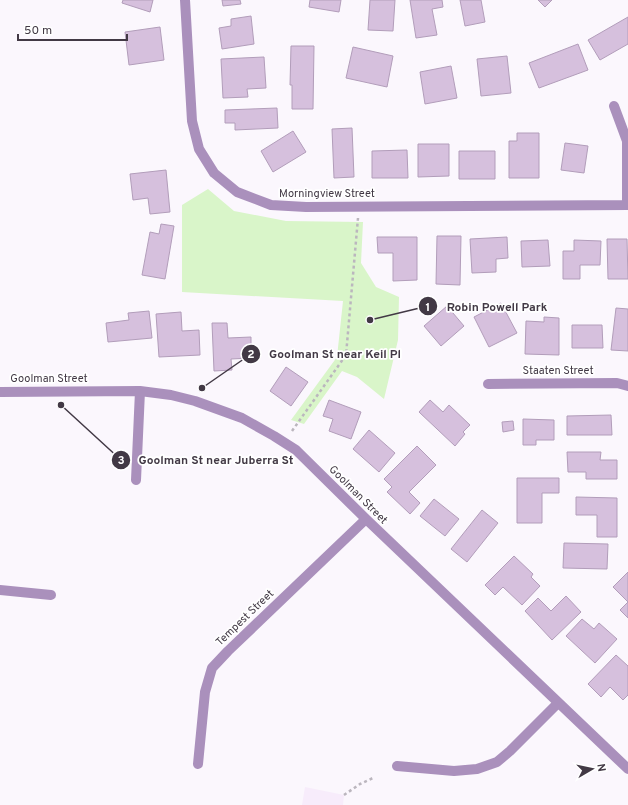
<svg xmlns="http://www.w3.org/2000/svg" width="628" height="805" viewBox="0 0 628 805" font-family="Overpass,sans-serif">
	<rect width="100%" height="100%" fill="#fbf7fd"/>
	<path fill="#f7ecfb" d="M305,787l39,8 -1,10h-41z"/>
	<path fill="#d9f5c9" d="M208,189l26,22 52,10 77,1 -2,41 15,24 23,10 -1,43 -14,59 -27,-22 -15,-6 -38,53 -13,-4 46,-63 6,-56 -161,-9v-87z"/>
	<path fill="#d6c0dd" stroke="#b29dba" d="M123,0h30l-3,12 -28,-9z
		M222,0h18l1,4 -18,2z
		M310,0h31l-2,12 -30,-5z
		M370,0h25l-2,31 -25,-1z
		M410,0h32l1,7 -11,2 5,26 -21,3z
		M460,0h21l4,22 -20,4z
		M538,0h14l-7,7z
		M251,16l3,28 -32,5 -3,-21 12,-2v-7z
		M628,17v27l-28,16 -12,-20z
		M160,27l4,33 -35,5 -4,-33z
		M578,44l10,26 -49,18 -10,-25z
		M291,46h23l-1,63h-21v-24h-2z
		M353,47l40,9 -6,31 -41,-9z
		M507,56l4,37 -30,3 -4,-37z
		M264,57l2,31 -19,1 1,8 -25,1 -2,-39z
		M451,66l6,32 -32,6 -5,-32z
		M277,108l1,20 -43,2v-7h-10v-13z
		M352,128l2,49 -20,1 -2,-49z
		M293,131l13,21 -33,20 -12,-21z
		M517,133h22v45h-30v-37h8z
		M565,143l23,3 -4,27 -23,-3z
		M418,144h31v32l-31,1z
		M407,150l1,28h-36v-27z
		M459,151h36v28h-36z
		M166,170l4,42 -20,2 -2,-16 -15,2 -3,-26z
		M161,224l13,2 -9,53 -23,-4 8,-43 9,2z
		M437,236h24l-1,49 -24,-1z
		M377,237h40v43l-24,1v-28h-15z
		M507,237l1,21 -12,1v13l-24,1 -2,-34z
		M607,239h20l1,40h-20z
		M548,240l2,26 -28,1 -1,-26z
		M574,240l27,1 -1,24h-20v14h-17v-28h11z
		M501,303l16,30 -28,14 -15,-30z
		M447,306l17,20 -23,20 -17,-20z
		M616,308l12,1v42l-17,-1z
		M149,311l3,27 -44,4 -2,-19 23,-3 -1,-7z
		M181,312l1,19 17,-1 1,25 -41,2 -3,-43z
		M544,317l15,1v37l-34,-1 1,-33 18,1z
		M212,323h15l1,15 23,-1v21l-20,1 1,11 -18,1z
		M572,325h30l1,23h-31z
		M286,367l22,15 -17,24 -21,-15z
		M329,400l32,12 -10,27 -22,-8 4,-12 -10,-3z
		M430,400l13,12 6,-7 21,20 -7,7 2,2 -10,12 -36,-34z
		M611,415l1,20h-45v-19z
		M523,419l31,1v20h-18v5h-13z
		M513,421l1,9 -11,2 -1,-10z
		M369,430l26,23 -16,19 -26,-23z
		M417,446l19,19 -27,27 11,11 -10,11 -23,-22 5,-5 -8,-8z
		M567,452h34l-1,8h17v19h-31v-7h-18z
		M517,478h42v15h-17v30h-25z
		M576,497l41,1v39h-20v-22h-21z
		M434,499l25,20 -14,17 -25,-20z
		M482,510l16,13 -31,39 -16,-13z
		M564,543l44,1 -1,25 -44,-1z
		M514,556l19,18 -2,3 9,9 -18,19 -19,-18 -8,8 -10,-10z
		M628,572v30l-15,-15z
		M566,596l15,16 -29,28 -27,-29 13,-13 13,13z
		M628,602v16l-8,-8z
		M582,619l12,10 5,-6 18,16 -22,24 -29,-27z
		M616,655l12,11v29l-5,5 -13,-13 -9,10 -13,-13z"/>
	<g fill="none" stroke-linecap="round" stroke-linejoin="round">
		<path stroke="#bbb6be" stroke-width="2.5" stroke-dasharray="3 3" stroke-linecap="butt" d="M292,431l54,-76 12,-137
			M344,795l16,-11 15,-7"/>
		<path stroke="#aa90bc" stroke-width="10" d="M185,0l7,121 7,28 15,24 23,19 34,13 35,2 322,-2
			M614,106l13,35v64
			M488,384l129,-1 11,3
			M0,392l140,-1 31,4 24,6 47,17 32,18 22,14 70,69 262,250
			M136,480l4,-89
			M0,590l51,5
			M198,764l7,-72 7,-24 16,-17 138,-132
			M397,766l57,5 23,-2 20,-7 13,-11 48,-48"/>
	</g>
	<g text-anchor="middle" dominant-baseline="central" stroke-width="3.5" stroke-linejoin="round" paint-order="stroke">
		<g font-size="11" fill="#423945" stroke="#fff">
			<text x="327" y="194">Morningview Street</text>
			<text x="558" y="371">Staaten Street</text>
			<text x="49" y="379">Goolman Street</text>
			<text transform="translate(358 495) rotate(45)">Goolman Street</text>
			<text transform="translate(245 618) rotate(-44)">Tempest Street</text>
		</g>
	</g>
	<path fill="none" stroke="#423945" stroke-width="1.5" d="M370 320L428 306M202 388L251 354M61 405L121 460"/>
	<g fill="#423945" stroke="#fff" stroke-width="1.5">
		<circle cx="370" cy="320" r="4"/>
		<circle cx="202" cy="388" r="4"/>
		<circle cx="61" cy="405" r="4"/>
		<circle cx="428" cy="306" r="10"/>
		<circle cx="251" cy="354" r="10"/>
		<circle cx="121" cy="460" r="10"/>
	</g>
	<g font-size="12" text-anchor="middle" font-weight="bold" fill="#fff">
		<text x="428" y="311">1</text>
		<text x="251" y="358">2</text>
		<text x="121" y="464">3</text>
	</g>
	<g font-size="12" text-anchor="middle" font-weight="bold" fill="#423945" stroke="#fff" stroke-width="3.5" stroke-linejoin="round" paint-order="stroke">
		<text x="497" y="311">Robin Powell Park</text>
		<text x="335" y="358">Goolman St near Keil Pl</text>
		<text x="216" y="464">Goolman St near Juberra St</text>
	</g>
	<g transform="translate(592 769) rotate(81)" stroke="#ffffff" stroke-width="3" paint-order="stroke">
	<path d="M0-3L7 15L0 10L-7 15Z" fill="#423945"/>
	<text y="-6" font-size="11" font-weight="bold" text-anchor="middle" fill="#423945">N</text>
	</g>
	<path d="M18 34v6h109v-6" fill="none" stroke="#423945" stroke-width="2"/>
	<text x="24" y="34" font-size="12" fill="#423945" stroke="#ffffff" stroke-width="3" paint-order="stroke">50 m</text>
</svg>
